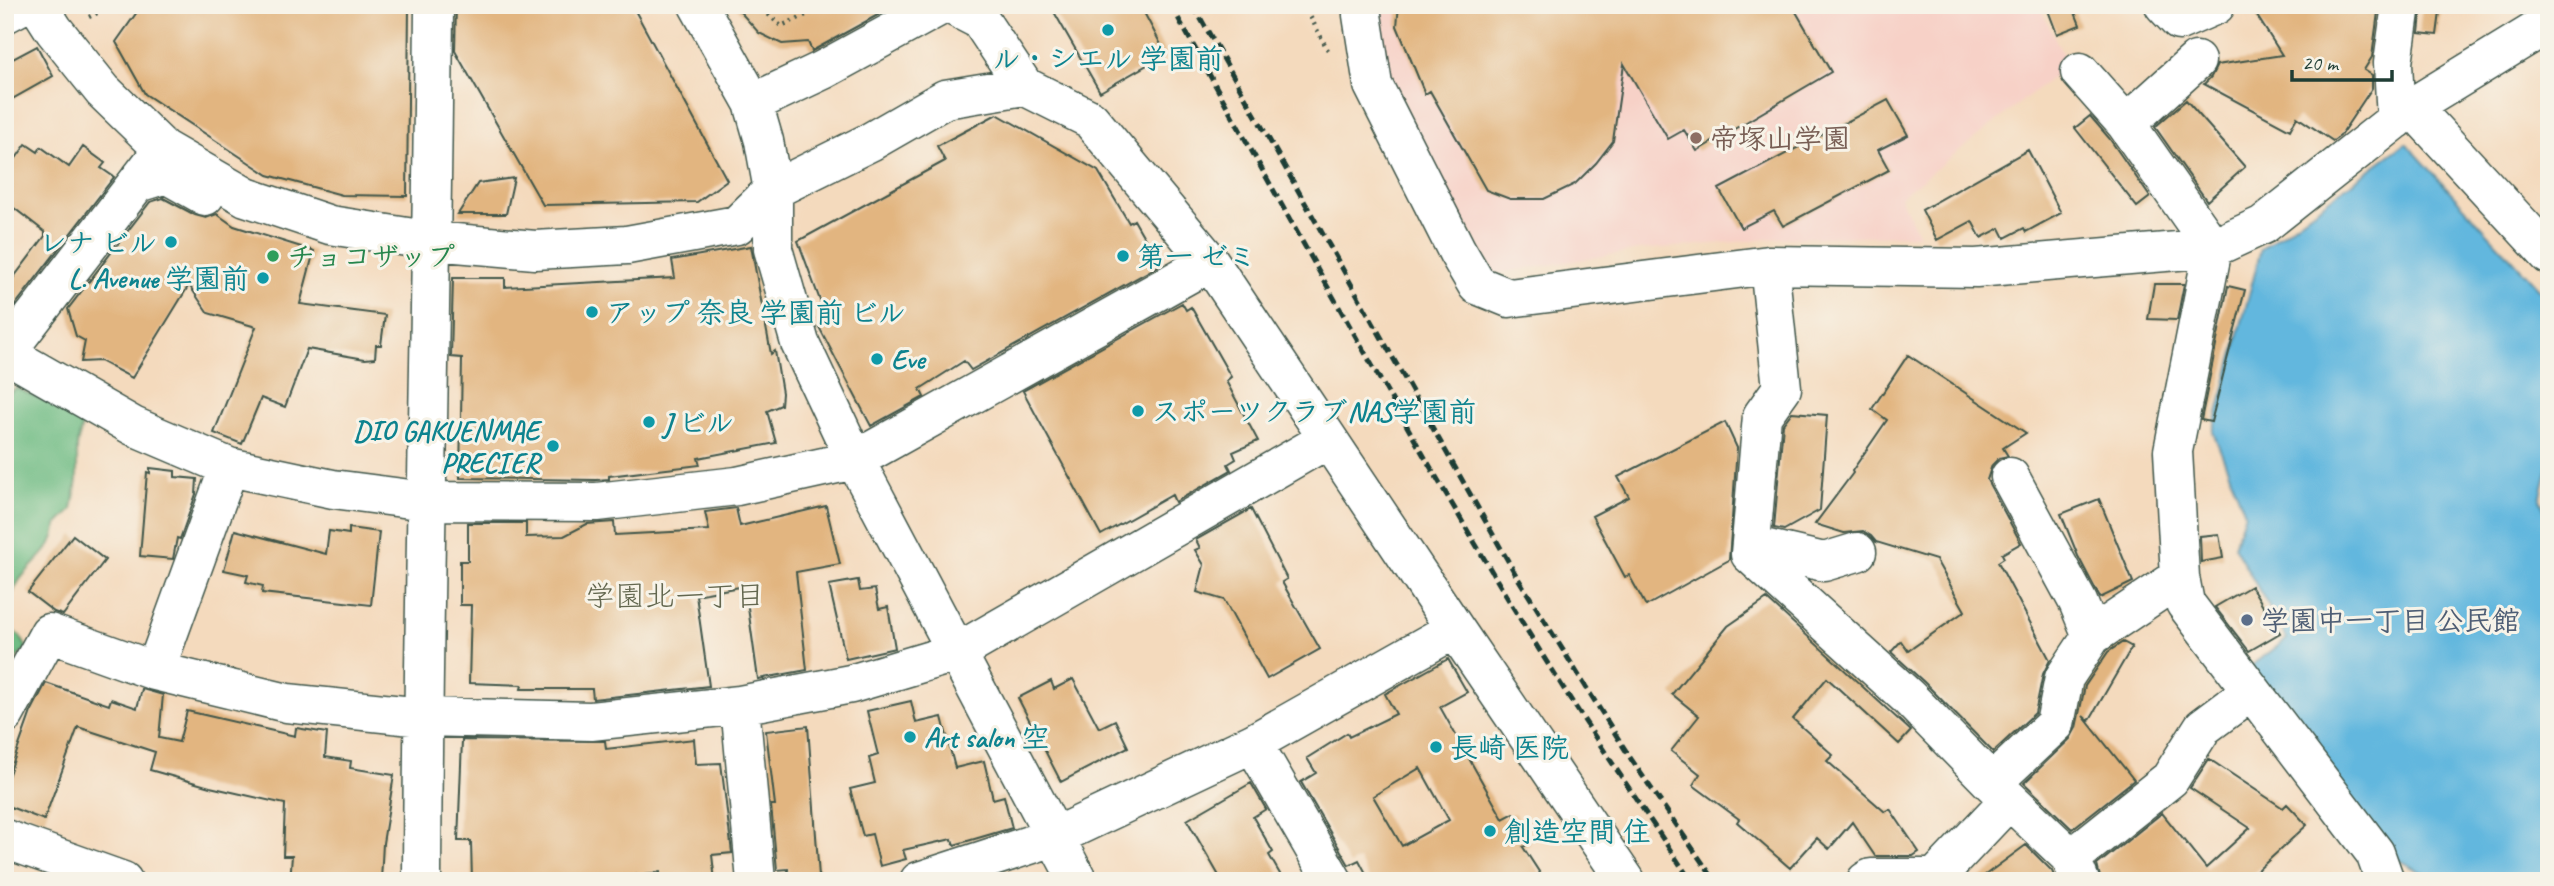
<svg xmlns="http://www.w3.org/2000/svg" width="2554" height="886" viewBox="0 0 2554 886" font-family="Caveat,'Klee One',sans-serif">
	<rect width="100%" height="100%" fill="#f7f3e8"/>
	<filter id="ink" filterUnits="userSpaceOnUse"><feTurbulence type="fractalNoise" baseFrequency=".0143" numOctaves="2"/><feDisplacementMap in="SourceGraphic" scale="14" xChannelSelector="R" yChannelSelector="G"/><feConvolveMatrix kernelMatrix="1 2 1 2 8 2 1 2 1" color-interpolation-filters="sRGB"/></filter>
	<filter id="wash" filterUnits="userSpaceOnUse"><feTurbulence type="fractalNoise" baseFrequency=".00686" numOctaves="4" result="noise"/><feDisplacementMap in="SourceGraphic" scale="28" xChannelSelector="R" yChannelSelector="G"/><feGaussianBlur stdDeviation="1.57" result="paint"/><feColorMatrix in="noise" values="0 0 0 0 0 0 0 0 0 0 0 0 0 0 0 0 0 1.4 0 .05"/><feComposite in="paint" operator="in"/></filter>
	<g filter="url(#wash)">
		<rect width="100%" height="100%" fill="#f4dabd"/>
		<path fill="#f7d1c7" d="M1378,5h661l29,60 -168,132 19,38 -135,3 -145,12 -145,24 -106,-188z"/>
		<path fill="#70bc84" stroke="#487c5c" stroke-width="2" d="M16,388l62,27 4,11 -5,18v36l-5,30 -16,16c-1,24 -24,36 -37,55 -5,8 -7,16 -14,24v-209z
			M5,627l15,9 7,12 -15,14 -4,-1z"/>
		<path fill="#62b7de" stroke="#407a89" stroke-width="2" d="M2406,143l143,157v163l-9,36 9,22v91l-5,90 5,9v170h-111l-49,-26 -140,-187 38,-29 -53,-93 11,-33 -32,-81 48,-183z"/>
		<g id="blocks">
			<path fill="#e2b580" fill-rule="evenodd" d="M142,5h267l-2,191 -65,-1 -74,-20 -123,-81 -29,-52z
				M456,5h176l95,175 -30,22 -154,3 -88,-154z
				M734,5h45l8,5 15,-5h94l-84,46 -4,-9 -26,2 -23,-11z
				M1050,5h90l26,49 -66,38z
				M1399,5h393l39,67 -134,79 -13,-21 -16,9 -44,-75 -11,77 -17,22 -21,21 -31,15h-34l-24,-9 -56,-99 -5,3 -28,-68z
				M2046,5h26l8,20 -23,9z
				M2250,5h129l-7,52 -8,13 8,5v13l-32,48 -7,5 -36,-24 -7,13 -86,-46 7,-7 6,-12 65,-10z
				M2422,5h19l-4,30 -18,-2z
				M37,46l16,30 -48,27v-40z
				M1888,100l20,35 -30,15 11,20 -106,56 -9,-15 -33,17 -22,-39z
				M2186,100l59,67 -38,34 -52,-74z
				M997,114l101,57 31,52 5,-3 26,45 -189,105 -7,-9 -44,28 4,8 -53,29 -52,-99 9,-5 -30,-81 147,-80 -8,-15z
				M2090,116l19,22 41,59 -13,10 -62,-79z
				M26,144l12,8 3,-5 28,20 14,-20 22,16 -4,5 13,9 -101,131 -8,-5v-14l40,-53v-4l-40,-31v-27z
				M2028,150l33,63 -35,19 -2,-4 -19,10 -5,-10 -19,10 -9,-17 -35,19 -15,-30z
				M514,178l-8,36h-48l20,-31z
				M163,198l32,17 11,3 11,-4 17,12 80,25 -14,53 85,11 -4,30h-5l-1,13 -10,1 -58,-10 -22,58 -24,-9 -19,46 -28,-11 42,-106 -48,-14 -19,-28 -57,93 -32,-17 -19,1 4,-21 -9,-5 -8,-27 82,-107z
				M751,246l20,108 4,-3 7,42 -1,12 -14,6 9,32 -78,15 2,7 -91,11v3l-13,1 -136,-2 2,-120 -11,-1 2,-79h52v9l170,-9 -3,-18z
				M2154,284h30l-7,36 -29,-1z
				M2228,286l17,4 -34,132 -10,-2z
				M1182,303l4,7 5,-3 40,70 -5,4 32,60 -25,11 3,7 -8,5 3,6 -56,32 -3,-7 -71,40 -78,-144z
				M1908,355l118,78 -23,15 5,8 -9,2 -7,7 -5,15 34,63 -19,11 2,4 -6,4 52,98 -7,14 -8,39 -42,39 -69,-70 -33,-30 10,-11 7,10 57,-40 -29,-51 -60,-18 -5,-6 -8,-5 -19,2 -29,-9 38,-51 -1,-2 35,-51 -15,-11z
				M1792,412l35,3 -7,95 -36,20 -10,-2 9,-104z
				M1725,422l12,26 -8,112 -83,46 -17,-31 -4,2 -33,-61 37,-19 -11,-20z
				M150,468l25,3v6l22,2 -1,15 -16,45 -3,-1 -4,21 -33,-3 7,-84 3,1z
				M2099,499l34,83 -33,16 -22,-42 -17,-42z
				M826,506l14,58 -44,8 11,98 -49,9 -13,-93 -49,9 13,91 -116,13 -1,-10h-71l1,-4 -53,-2 2,-78h-11v-44h8v-38h58v14l38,-1 23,-12 27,-2 1,13 94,-5 -4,-18 31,-4 4,18z
				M1251,509l36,70 -5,3 38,67 -53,30 -43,-79 -27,-8 7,-27 -9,-15 5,-2 -4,-8z
				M349,528l30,4 -8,73 -109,-12 1,-7 -17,-4 2,-7 -24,-5 11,-40 91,24 3,-23 20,3z
				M2219,534l4,24 -22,4 -1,-26z
				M73,535l32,25 -42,55 -9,-3 -26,-20z
				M858,580l2,11 15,-2 4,20 9,-2 7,41 -49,11 -17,-74z
				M2251,586l29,47 -31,18 -34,-44z
				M1767,599l144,132 -12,13 -72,-66 -34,41 40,36 -6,6 58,51 5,-3 29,43 -6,4h-38l-23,-34 -23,27 -12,-11 -27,30 -53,-46 2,-3 -46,-34 7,-11 -29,-23 28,-35 -27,-22 56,-68z
				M2123,642l9,5 -43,74 -6,-5 51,64 -62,49 -48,-46 46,-44 6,-11 9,-42 23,-34z
				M1448,659l19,33 -27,15 63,112 11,-6 16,30 -7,4 22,34h-175l-11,-21 -10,5 -48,-83 15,-9 -9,-15 40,-25 2,4 47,-23 -11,-20zM1420,768l29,52 -47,26 -29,-50z
				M1073,679l26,49 16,-8 13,27 -67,35 -43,-84 33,-17 3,8z
				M46,683l63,22 2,-6 26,9 5,-19 21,6 -4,43 20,4 8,-31 108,25 1,-8 31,5 -2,24 26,4 -1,7 44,7 -11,68 -2,38h-91l2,-25h-9l2,-52 -75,-17 -60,-17 5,-18 -77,-25 -34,93 -39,-15v-20l26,-73z
				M911,701l5,22 26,-6 13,51 29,-7 9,38 11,-3 8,32 -58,17 -2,-6 -49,11 3,9 -26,7 -8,-32 -9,2 -13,-47 25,-6 -6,-25 9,-3 -11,-44z
				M808,726l11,151 -30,2 -1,-10 -11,1 -6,-65h4l-9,-74z
				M694,739l2,25 25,-1 11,90 -20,2 3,26h-54l-1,-9 -51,6v3h-137l-1,-40h-13l4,-101 143,1 1,8z
				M2209,759l74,49 4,-4 20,21 -61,56h-145l-4,-16 65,-52 44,55 44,-40 -60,-40z
				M1251,783l15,26 -13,8 20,35 -4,3 15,26h-62l-35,-61z
				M2026,845l26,26 4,10h-79z"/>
		</g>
	</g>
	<g filter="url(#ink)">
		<use href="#blocks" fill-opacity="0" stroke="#3f5549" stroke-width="2"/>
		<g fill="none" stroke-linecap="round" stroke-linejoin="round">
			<defs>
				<path id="minor" d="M38,5l16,25 49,61 60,58 83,48 84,28 103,16 102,9 92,-5 110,-20 36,-35 97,-48 75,-43 79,-13 66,33 120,143 245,367 171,252
					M698,5l55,98 11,38 9,49v59l27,94 55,117 223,421
					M951,5l29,15 44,66
					M2164,5l15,16 37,-16
					M5,14l17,-9
					M1362,15l11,70 84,166 20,34 32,13 260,-33 207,3 237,-20 50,-23 149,-118 137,-84
					M2080,72l46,52 87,124 -40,203 7,126 5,26 190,250 10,28
					M753,103l70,-33 119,-65
					M2412,107l137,148
					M2396,120l-3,-57 8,-58
					M2126,124l70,-63
					M137,183l29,-9 39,22
					M1769,265l13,123 -20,28 -12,138 158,143 84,86 63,-59 9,-46 28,-42 88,-59
					M5,353l128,73 96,41 104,22 93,12 171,1 140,-16 118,-26 355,-198
					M5,354l148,-192
					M2010,477l68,125 14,34
					M1750,554l18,-5 56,13 33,-10
					M155,671l74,-204
					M740,705l16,176
					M5,714l44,-81 106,38 132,32 135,14 169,4 149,-16 111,-21 107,-32 370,-213
					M1253,743l80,138
					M1992,783l79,75 9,23
					M5,839l118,42
					M2071,858l99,-79 33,-52 47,-35
					M422,881c1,-292 10,-584 12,-876
					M919,881l135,-44 199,-94 202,-114
					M1866,881l5,-3h64l74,-78"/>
			</defs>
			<use href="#minor" stroke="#3f5549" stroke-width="41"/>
			<path stroke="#3f5549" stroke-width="4.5" stroke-dasharray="2 5" stroke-linecap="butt" d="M758,5l23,21 48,-21
				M1304,5l26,49
				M89,17l24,-12"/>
			<use href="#minor" stroke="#fff" stroke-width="38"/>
			<path stroke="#1f3d34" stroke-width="5" stroke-dasharray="10 5" stroke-linecap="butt" d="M1171,5c107,194 214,387 327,577 60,102 127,200 193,299
				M1193,5l323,570 115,184 84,122"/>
		</g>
	</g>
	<g fill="#0f9aa8" stroke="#f7f3e8" stroke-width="2.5">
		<circle cx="1108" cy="30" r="7"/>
		<circle cx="171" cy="242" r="7"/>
		<circle cx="1123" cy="256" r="7"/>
		<circle cx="263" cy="278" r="7"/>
		<circle cx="592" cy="312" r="7"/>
		<circle cx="877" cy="359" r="7"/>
		<circle cx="1138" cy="411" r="7"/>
		<circle cx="649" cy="422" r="7"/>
		<circle cx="553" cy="446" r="7"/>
		<circle cx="910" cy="737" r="7"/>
		<circle cx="1436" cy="747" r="7"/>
		<circle cx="1490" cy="831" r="7"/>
	</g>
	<circle fill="#8d6e63" stroke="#f7f3e8" stroke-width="2.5" cx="1696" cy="138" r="7"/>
	<circle fill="#2e9e5b" stroke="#f7f3e8" stroke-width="2.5" cx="273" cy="256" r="7"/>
	<circle fill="#5c6f8a" stroke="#f7f3e8" stroke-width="2.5" cx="2247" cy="620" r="7"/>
	<g text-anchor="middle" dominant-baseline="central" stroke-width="6" stroke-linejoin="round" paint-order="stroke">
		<g font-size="28" font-weight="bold" fill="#0d838f" stroke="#f7f3e8" text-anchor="start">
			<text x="1108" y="58" text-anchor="middle">ル・シエル 学園前</text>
			<text x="157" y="242" text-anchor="end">レナ ビル</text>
			<text x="1137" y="256">第一 ゼミ</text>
			<text x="249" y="278" text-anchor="end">L. Avenue 学園前</text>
			<text x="606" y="312">アップ 奈良 学園前 ビル</text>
			<text x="891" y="359">Eve</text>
			<text x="1152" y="411">スポーツクラブNAS学園前</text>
			<text x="663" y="422">J ビル</text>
			<text x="539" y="430" text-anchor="end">DIO GAKUENMAE<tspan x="539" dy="32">PRECIER</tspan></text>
			<text x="924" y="737">Art salon 空</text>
			<text x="1450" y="747">長崎 医院</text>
			<text x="1504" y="831">創造空間 住</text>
		</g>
		<g font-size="28" font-weight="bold" fill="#785e54" stroke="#f7f3e8" text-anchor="start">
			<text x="1710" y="138">帝塚山学園</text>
		</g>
		<g font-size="28" font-weight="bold" fill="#27864d" stroke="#f7f3e8" text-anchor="start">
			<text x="287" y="256">チョコザップ</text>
		</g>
		<g font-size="28" font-weight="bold" fill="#4e5e75" stroke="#f7f3e8" text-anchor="start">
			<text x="2261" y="620">学園中一丁目 公民館</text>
		</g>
		<g font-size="30" fill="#63674f" stroke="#f7f3e8">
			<text x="675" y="596">学園北一丁目</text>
		</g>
	</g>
	<rect width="2554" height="886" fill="none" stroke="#f7f3e8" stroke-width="28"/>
	<path d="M2292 70v10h100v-10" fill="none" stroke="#1f3d34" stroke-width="3.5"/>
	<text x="2302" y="70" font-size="21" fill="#1f3d34" stroke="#f7f3e8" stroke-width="5" paint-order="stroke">20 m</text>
</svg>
